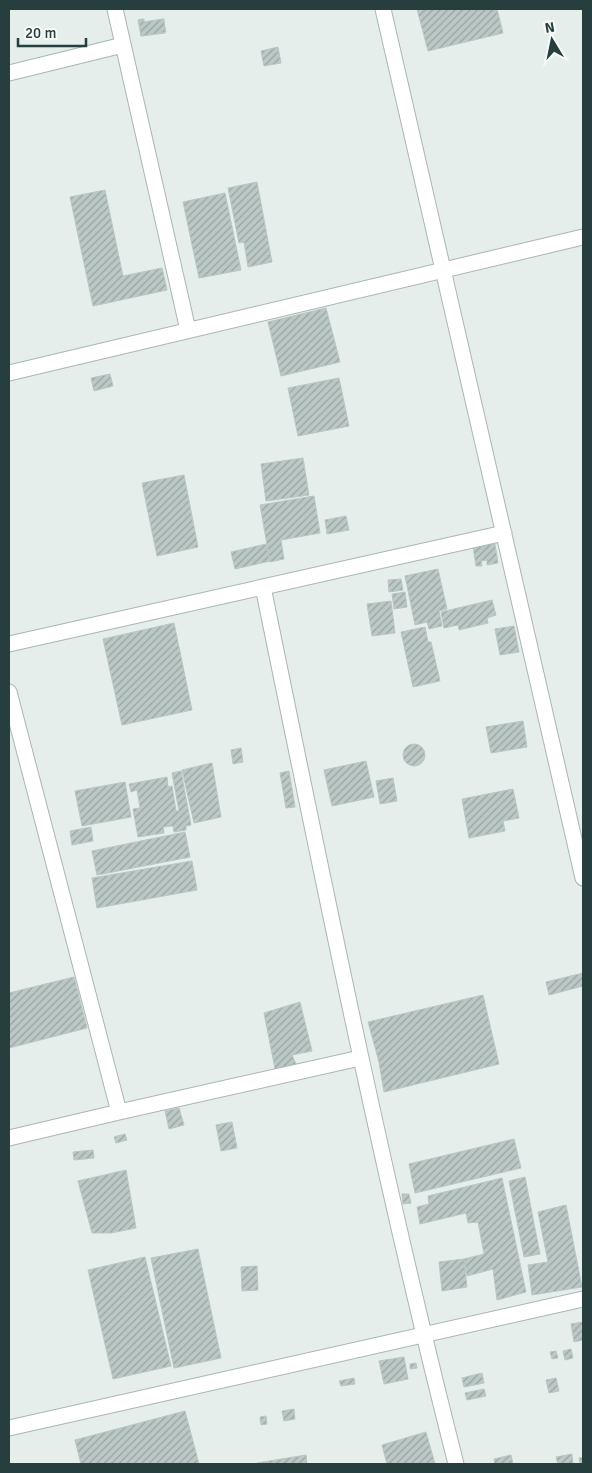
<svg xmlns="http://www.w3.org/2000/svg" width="592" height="1473" viewBox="0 0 592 1473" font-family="Signika,sans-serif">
	<defs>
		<pattern id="building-hatch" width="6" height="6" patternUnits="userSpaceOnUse" patternTransform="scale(1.25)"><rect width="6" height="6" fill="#bbc8c6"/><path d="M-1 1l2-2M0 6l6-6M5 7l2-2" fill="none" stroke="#98a4a2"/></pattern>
	</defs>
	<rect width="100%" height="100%" fill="#e6eeec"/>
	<path fill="url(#building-hatch)" stroke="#b8c7c4" d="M417,9h80l6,24 -75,18z
		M143,19l1,3 19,-3 3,13 -25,4 -3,-16z
		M144,19v3l20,-3 1,14 -24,3 -2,-16z
		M278,47l3,16 -17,3 -3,-15z
		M257,182l15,80 -24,5 -4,-25 -5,1 -11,-55z
		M105,190l18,86 39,-8 5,22 -74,16 -23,-109z
		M225,193l16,77 -42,8 -16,-76z
		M326,308l14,54 -59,14 -13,-54z
		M110,374l3,12 -19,5 -3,-13z
		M339,378l10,48 -51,10 -10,-48z
		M303,458l6,37 -43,6 -5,-37z
		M184,475l14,72 -41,9 -15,-73z
		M314,496l6,37 -39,7 3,19 -14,3 -10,-57z
		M346,516l3,14 -22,4 -2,-14z
		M266,544l4,17 -35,8 -4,-17z
		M495,544l3,19 -11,2v-5l-6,1 1,5h-6l-3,-19z
		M438,569l9,40 -8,2 3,15 -13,3 -2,-7 -12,3 -10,-49z
		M401,579l2,11 -14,2 -1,-12z
		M405,592l2,15 -13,2 -2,-15z
		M492,600l4,15 -9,3 1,5 -29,7 -1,-5 -14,3 -3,-16z
		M391,601l4,32 -23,3 -5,-32z
		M174,623l18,87 -70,15 -19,-86z
		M514,626l5,26 -19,3 -5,-26z
		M425,627l3,15h3l9,39 -27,6 -12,-55z
		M523,721l4,26 -36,6 -5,-26z
		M403 755a11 11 0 1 1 22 0a11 11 0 1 1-22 0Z
		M241,748l2,14 -10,2 -2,-14z
		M366,761l8,36 -42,9 -8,-36z
		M212,763l9,54 -27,6 -12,-53z
		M181,771l10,54 -5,1v4l-12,2 -1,-6 -10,1 1,6 -26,4 -5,-28 7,-1 -3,-18 -6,2 -2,-8 38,-7 1,10 4,-1 4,25h3l-7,-38z
		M289,771l6,36 -9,1 -6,-35z
		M393,778l4,23 -17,3 -4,-23z
		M125,782l6,35 -49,9 -7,-35z
		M513,789l6,29 -16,3 2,10 -36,7 -7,-39z
		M91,827l2,14 -21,4 -2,-14z
		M185,832l5,25 -93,18 -5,-24z
		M192,861l5,29 -100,18 -5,-30z
		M583,973v13l-34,9 -3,-13z
		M74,977l13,51 -78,20v-55z
		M483,995l16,69 -115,28 -5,-30 -11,-40z
		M300,1002l12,49 -20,4 4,9 -21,5 -11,-56z
		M179,1108l5,17 -15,4 -4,-18z
		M232,1122l5,26 -16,3 -5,-26z
		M125,1134l2,6 -11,3 -2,-6z
		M514,1139l7,29 -106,25 -6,-29z
		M93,1150l1,8 -20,2 -1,-8z
		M126,1170l10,58 -25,5h-19l-14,-52z
		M525,1177l15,77 -16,3 -15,-76z
		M502,1178l24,114 -29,8 -4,-31 -26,7 -3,-17 20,-5 -6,-32 -10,1 -2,-10 -46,11 -3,-17 12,-3 -1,-8z
		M402,1194h7l2,9 -8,1z
		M566,1205l16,82 -50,8 -4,-30 20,-3 -10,-50z
		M198,1249l23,109 -47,10 -23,-110z
		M145,1257l26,109 -58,13 -25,-109z
		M464,1259l3,28 -25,4 -3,-29z
		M257,1266l1,24 -16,1 -1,-24z
		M583,1322v18l-9,2 -3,-18z
		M571,1349l2,9 -8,2 -2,-9z
		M556,1351l2,7 -6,1 -2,-7z
		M404,1357l4,22 -24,5 -5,-23z
		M416,1363l1,5 -7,1v-5z
		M482,1373l2,10 -20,4 -2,-9z
		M354,1378l1,6 -14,2 -2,-5z
		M556,1378l3,13 -10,2 -3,-13z
		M484,1389l2,7 -19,4 -2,-7z
		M294,1409l1,10 -11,2 -2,-10z
		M185,1411l14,53h-118l-6,-24z
		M266,1416l1,8 -6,1 -1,-8z
		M426,1432l9,32h-48l-5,-19z
		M572,1454l1,10h-15l-2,-7z
		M306,1455l1,9h-50v-1z
		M511,1455l2,9h-18l-1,-5z
		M583,1457v7h-3l-1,-6z"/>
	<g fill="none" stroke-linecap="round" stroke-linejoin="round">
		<defs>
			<path id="minor" d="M115,9l73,321
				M383,9l200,869
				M9,73l114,-28
				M9,373l574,-136
				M263,587c60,293 119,587 193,877
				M9,644l495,-111
				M9,692l110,420 241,-54
				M9,1138l110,-26
				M9,1428l574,-129"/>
		</defs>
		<use href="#minor" stroke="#a9b6b4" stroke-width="17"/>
		<use href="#minor" stroke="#fff" stroke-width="15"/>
	</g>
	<rect width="592" height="1473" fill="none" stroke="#263f3e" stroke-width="20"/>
	<g transform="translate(552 40) rotate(350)" stroke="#f6faf9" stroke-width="4" paint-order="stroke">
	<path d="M0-4L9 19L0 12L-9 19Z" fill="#263f3e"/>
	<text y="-8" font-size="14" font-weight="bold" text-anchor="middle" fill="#263f3e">N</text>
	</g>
	<path d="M18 38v8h68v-8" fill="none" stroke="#263f3e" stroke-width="2.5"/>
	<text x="25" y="38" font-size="15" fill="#263f3e" stroke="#f6faf9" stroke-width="4" paint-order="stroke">20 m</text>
</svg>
